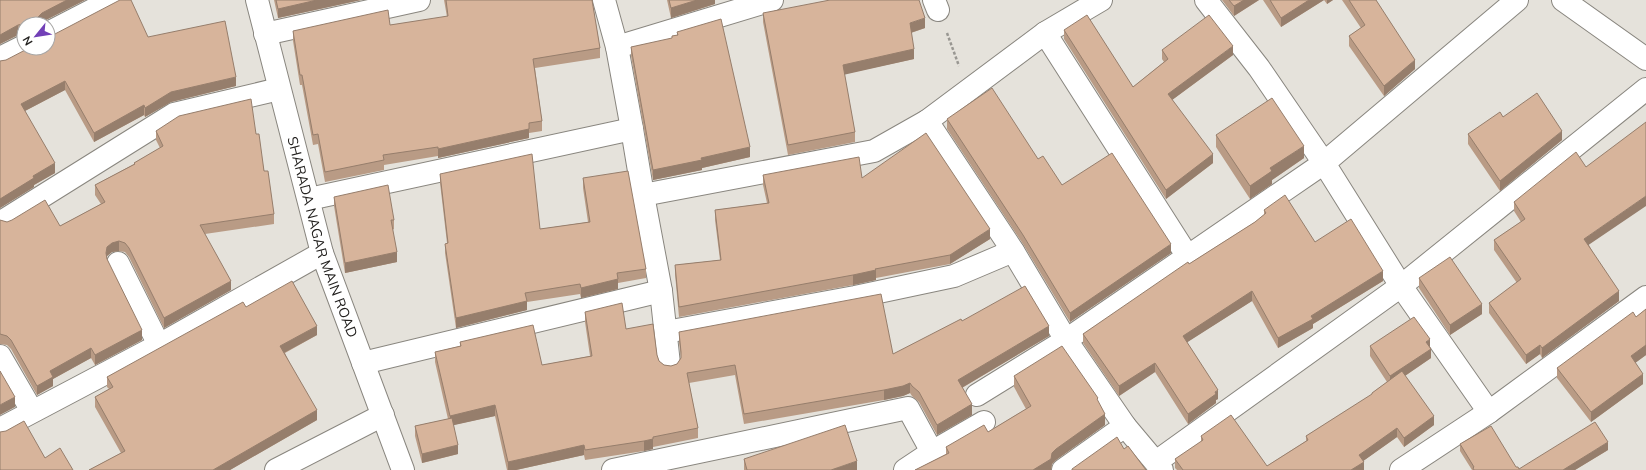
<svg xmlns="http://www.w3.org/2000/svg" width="1646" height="470" viewBox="0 0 1646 470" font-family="Mulish,sans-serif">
	<rect width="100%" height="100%" fill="#e5e2db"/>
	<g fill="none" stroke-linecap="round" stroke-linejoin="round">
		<defs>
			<g id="minor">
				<path id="s1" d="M257,0l65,253 81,217"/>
				<path d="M604,0l13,47 15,82 11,66 18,96 8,73"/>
				<path d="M934,0l4,10"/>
				<path d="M1517,0l-193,163 77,123 88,126 157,-115"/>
				<path d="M48,33l64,-33"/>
				<path d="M1045,33l143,224"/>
				<path d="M265,34l154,-34"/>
				<path d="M617,47l155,-47"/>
				<path d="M0,58l24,-12"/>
				<path d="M927,121l118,-88 56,-33"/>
				<path d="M643,195l231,-44 53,-30 86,130 53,89 59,86 37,44"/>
				<path d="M309,199l323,-70"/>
				<path d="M6,219l168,-105 105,-25"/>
				<path d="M118,263l41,82"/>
				<path d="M666,332l189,-35 99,-21 59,-25"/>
				<path d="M0,356l32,55"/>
				<path d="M363,363l298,-72"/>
				<path d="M977,395l89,-55 258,-177 -65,-95 -53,-68"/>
				<path d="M0,429l159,-84 163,-92"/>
				<path d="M1156,462l245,-176 245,-197"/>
				<path d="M276,470l107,-55"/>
				<path d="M613,470l295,-62 24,44"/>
				<path d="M905,470l27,-18 52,-30"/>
				<path d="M1063,470l62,-44"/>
				<path d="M1401,470l88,-58"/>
			</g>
			<path id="tertiary" d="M1563,0l83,59"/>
		</defs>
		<use href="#minor" stroke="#89867f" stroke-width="24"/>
		<use href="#tertiary" stroke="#89867f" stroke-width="24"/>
		<path stroke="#999792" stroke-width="2.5" stroke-dasharray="3 2" stroke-linecap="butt" d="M947,33l12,33"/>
		<use href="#minor" stroke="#fff" stroke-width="22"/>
		<use href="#tertiary" stroke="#fff" stroke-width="22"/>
	</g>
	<path fill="#b99b85" d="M0,0h85l-43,22 -18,2v10l-6,1 -18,9z
		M274,0h87l-83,18z
		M444,0h148l8,48v10l-65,10 7,53v10l-13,2v5l-91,20v-2l-54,9v5l-59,12 -7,-38 -5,1 -11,-60h-2l-7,-44v-10l97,-6 57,-8z
		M667,0h48v4l-44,14z
		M1222,0h37l-25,16z
		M1263,0h70l-6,4 -3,-4 -43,27z
		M1342,0h34l39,69 -31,27 -35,-50v-10l12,-8z
		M763,13l162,15 -14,5 3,26 -70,15 11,58v10l-67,13 -25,-133z
		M1064,30l69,57 31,-25 -2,-3v-9l71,5 -61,45 41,63 -47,36 -102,-160z
		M677,32l73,125 -48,11v2l-49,10 -22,-124v-9l41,-8v-3l5,-1z
		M148,37l88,49 -65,16 -26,15 -1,-2 -50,27 -29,-52 -40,21 30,62 -21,12v2l-34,21v-147z
		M1503,117l59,23 -62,51 -32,-47v-10z
		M947,119l91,40 24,26 109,68 -101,69 -47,-78 -76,-115z
		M156,131l100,3 18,80v10l-69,10 26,56 -67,38 -35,-71 -4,-5 -6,-1 -7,1 -5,4v3l35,81 -47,25 -4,-7 -38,21v7l-16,9 -26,-46 -4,-4 -7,-1v-124l7,2 53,4 41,-22 -6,-9v-10l39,-21v-1l26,-15 -4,-8z
		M1216,135l88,23 -32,22v4l-22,15 -34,-52z
		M1586,167l3,78 30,56 -77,57 -2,-4 -14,10 -37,-51v-10l28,-20 -23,-33v-10l27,-18 -7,-11v-9z
		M440,174l100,55 48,-7 -5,-34v-10l63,91v9l-28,5v6l-37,9 -1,-4 -53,8v8l-71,18 -11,-75v-9l2,-1 -7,-60z
		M763,175l99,3 128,61 -40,25 -74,14v2l-23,5 -174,32 -4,-43v-9l45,-5 -5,-40v-10l52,-7 -4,-18z
		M334,197l60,23v9l-2,1 5,32 -52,11 -11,-67z
		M1264,210l51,32 68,39 -70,43v4l-35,20 -26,-47 -65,41 31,57 -2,1v3l-28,21 -33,-52 -36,24 -36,-53v-9l106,-70 66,-42 9,-7z
		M1419,278l63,36 -32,21 -31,-47z
		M246,307l71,28 -32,18 32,67 -87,50h-141l32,-17 -26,-46v-10l14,-8 -2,-2v-10z
		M1646,309v46l-11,8 8,21 -52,38 -34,-44v-10l79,-51z
		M585,312l41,17 31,26 2,6 5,4 7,1 6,-2 4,-6 -2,-16v-10l214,22 69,-33 87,15 -87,52 10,27 -35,20 -18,-33 -7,-6 -2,-3 -7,3 -19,4 -140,24 -9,-49 -46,8 9,45v10l-45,9v2l-9,2 -59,9 -1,-5 -68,15h-9l-12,-54 -42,9 5,29 -36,9 -7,-27v-10l33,-7 -13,-57v-10l25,-6v-4l82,23 48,-9 -5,-34z
		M1370,346l60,1 1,11 -26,18 29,49 -30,22 -7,-10 -34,24 1,9h-187l-2,-2v-9l26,-17v-6l66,30 39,-25v-5l66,-41v-2l15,-11 -17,-26z
		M1014,376l84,27 7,22 -49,35 -4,4 -1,6h-136l31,-16v-7l42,-15 38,-23 -12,-22z
		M1460,444l56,23 3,2 89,-19 -33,20h-103l-12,-19z
		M744,459l113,11h-113z"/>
	<path fill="#967e6c" d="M67,0h18l-43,22 -2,2h-4l2,-7 4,-4z
		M317,0h44l-83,18v-9z
		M697,0h18v4l-44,14v-10z
		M1244,0h15l-25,16v-10z
		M1309,0h15l-43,27v-9z
		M1327,0h6l-6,4z
		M925,18v10l-15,5v-10z
		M18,25v10l-18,9v-9z
		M1233,46v9l-65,48v-9z
		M914,49v10l-71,16v-10z
		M1415,60v9l-31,27v-10z
		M236,77v9l-65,16 -26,15v-9l26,-16z
		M65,81v9l-44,23v-9z
		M144,105v10l-50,27v-9z
		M529,129v9l-91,20v-9z
		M1562,131v9l-62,51v-10z
		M1304,146v12l-32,22v4l-22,15v-13l20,-18z
		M750,147v10l-48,11v2l-49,10v-10l48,-12z
		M1213,154v9l-47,36v-9z
		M55,163v10l-21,12v2l-34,21v-9l33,-23z
		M1646,196v10l-62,42v-9z
		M990,229v10l-40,25v-9z
		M119,241v10l-7,1 -5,4 -1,7v-10l1,-6 5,-4z
		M1171,244v9l-101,69v-9z
		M397,252v10l-52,11v-10z
		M876,270v10l-23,5v-10z
		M1383,271v10l-70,43v4l-35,20v-10l33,-22z
		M618,279v10l-37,9v-10z
		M231,281v9l-67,38v-10z
		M1252,291v10l-69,44v-9z
		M1619,291v10l-77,57v-10z
		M527,301v9l-71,18v-10z
		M1482,304v10l-32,21v-10z
		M317,326v9l-37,20v-9z
		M1049,326v10l-91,54v-10z
		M142,330v10l-47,25v-10z
		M1430,339v10l-4,-7z
		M1540,345v9l-14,10v-9z
		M1646,345v10l-15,11v-10z
		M91,348v10l-38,21v7l-16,9v-9l13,-15z
		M1431,349v9l-41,28v-10z
		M1155,363v9l-36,24v-10z
		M1643,374v10l-52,38v-10z
		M910,383v10l-7,3 -19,4v-10z
		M1218,390v9l-2,1v3l-28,21v-10z
		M15,397v10l-15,8v-10z
		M972,404v11l-35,20v-10z
		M495,405v11l-45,10v-10z
		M317,410v10l-87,50h-17z
		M1105,414v11l-49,35 -4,4 -1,6h-18l23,-21z
		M1434,416v9l-30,22v-9z
		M1397,428v9l-38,27v-9z
		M653,439v10l-9,2v-10z
		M1608,442v8l-33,20h-12z
		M458,445v9l-36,9v-9z
		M584,445v10l-68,15h-8v-8z
		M857,461v9h-26z
		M1364,462v8h-13z"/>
	<path fill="#d7b49b" stroke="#967e6c" d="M0,0h67l-25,13 -4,4 -2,6v1h-12l-6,1 -18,10z
		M120,0h11l17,37 77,-16 11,56 -65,15 -26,16 -1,-3 -50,28 -29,-52 -44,23 34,59 -22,13 1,2 -34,21v-138l6,-1 23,-12h19v-12l5,-1 65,-34z
		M276,0h41l-39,9z
		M446,0h146l8,48 -67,11 9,62 -13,2v6l-91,20v-2l-55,8 1,5 -59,12 -7,-38 -5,1 -11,-60h-2l-7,-44 95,-21 2,15 58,-9z
		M669,0h28l-26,8z
		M830,0h89l6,18 -15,5 4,26 -71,16 12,67 -67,13 -25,-132z
		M1229,0h15l-10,6z
		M1270,0h39l-28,18z
		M1349,0h27l39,60 -31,26 -35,-50 16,-11z
		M1087,15l46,72 35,-28 -6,-9 47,-35 24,31 -65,48 45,60 -47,36 -102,-160z
		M721,19l29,128 -49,11 1,2 -49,10 -22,-123 41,-9v-2l6,-1 -1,-3z
		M992,88l46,71 5,-3 19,29 50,-32 59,91 -101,69 -47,-78 -76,-116z
		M1537,93l25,38 -62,50 -32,-47 32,-22 3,5z
		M1272,98l32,48 -34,22 2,3 -22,15 -34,-51z
		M251,99l5,35h3l5,37h4l6,43 -74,11 31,56 -67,37 -35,-70 -4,-5 -6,-2 -7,2 -5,4 -1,6 1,6 35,71 -47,25 -4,-7 -41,23 3,6 -16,9 -26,-46 -4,-4 -7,-2v-114l7,2 5,-2 33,-20 15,26 45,-24 -10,-17 40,-21 -1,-1 29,-17 -7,-15 23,-15z
		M1646,122v74l-62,43 35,52 -77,57 -2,-3 -14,10 -37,-52 32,-24 -27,-39 31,-21 -11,-17 62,-50 10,15z
		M926,133l64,96 -40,26 -75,14 1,1 -23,5 -174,32 -4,-42 46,-5 -6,-50 54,-7 -6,-28 96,-18 3,21z
		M532,154l8,75 50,-7 -7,-44 45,-7 18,98 -29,4 1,6 -37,9 -1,-4 -55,9 2,8 -71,17 -11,-74 3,-1 -8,-69z
		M388,185l6,35h-3l6,32 -52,11 -11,-66z
		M1285,195l30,47 36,-23 32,52 -72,45 2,3 -35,19 -26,-47 -69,45 35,54 -3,2 1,2 -28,20 -33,-51 -36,23 -36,-52 105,-72 1,2 66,-42 11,-9 -2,-3z
		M1450,257l32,47 -32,21 -31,-47z
		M292,281l25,45 -37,20 37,64 -104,60h-124l36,-19 -30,-54 18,-10 -6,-10 136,-75 3,5z
		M1025,286l24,40 -91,54 14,24 -35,21 -18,-33 -7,-6 -2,-3 -7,3 -19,4 -140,24 -9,-49 -48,8 11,55 -45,9v2l-9,2 -59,9 -1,-5 -76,17 -13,-57 -45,11 -15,-64 26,-6 -1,-4 73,-17 9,40 50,-9 -7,-44 37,-9 4,26 27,-5 4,31 2,6 5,4 7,1 6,-2 4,-6v-6l-2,-20 202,-38 12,60 68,-35 1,2z
		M1646,309v36l-15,11 12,18 -52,38 -34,-44 76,-56 3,5z
		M1414,317l16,22 -4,3 5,7 -41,27 -20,-30z
		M1062,346l36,52 -1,1 8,15 -49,35 -4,4 -1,6 -18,11h-118l34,-17 -3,-6 38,-22 4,7 43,-26 -17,-30z
		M0,371l15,26 -15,8z
		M1402,371l32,45 -30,22 -7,-10 -38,27 5,7 -13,8h-168l-8,-11 28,-19 -2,-4 30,-21 36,51 41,-26 -2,-4 66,-42v-1z
		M452,418l6,27 -36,9 -7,-28z
		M24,421l21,37 15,-10 13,22h-73v-38l6,-1z
		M1595,422l13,20 -45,28h-89l-1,-2 1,-1 -14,-23 31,-18 25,41h2l1,2z
		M845,425l12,36 -26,9h-84l-3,-11z
		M1117,437l7,12 4,-3 18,24h-74v-1z"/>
	<g text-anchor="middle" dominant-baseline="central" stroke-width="3" stroke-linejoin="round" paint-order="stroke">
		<g font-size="14" fill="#23211f" stroke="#fff">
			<text stroke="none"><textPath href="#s1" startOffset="246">SHARADA NAGAR MAIN ROAD</textPath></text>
		</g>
	</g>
	<g transform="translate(36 36) rotate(240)"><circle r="19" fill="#ffffff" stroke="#a7a6a5"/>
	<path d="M0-3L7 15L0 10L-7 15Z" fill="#7240b7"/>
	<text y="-6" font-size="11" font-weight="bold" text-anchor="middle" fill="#23211f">N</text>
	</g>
</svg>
